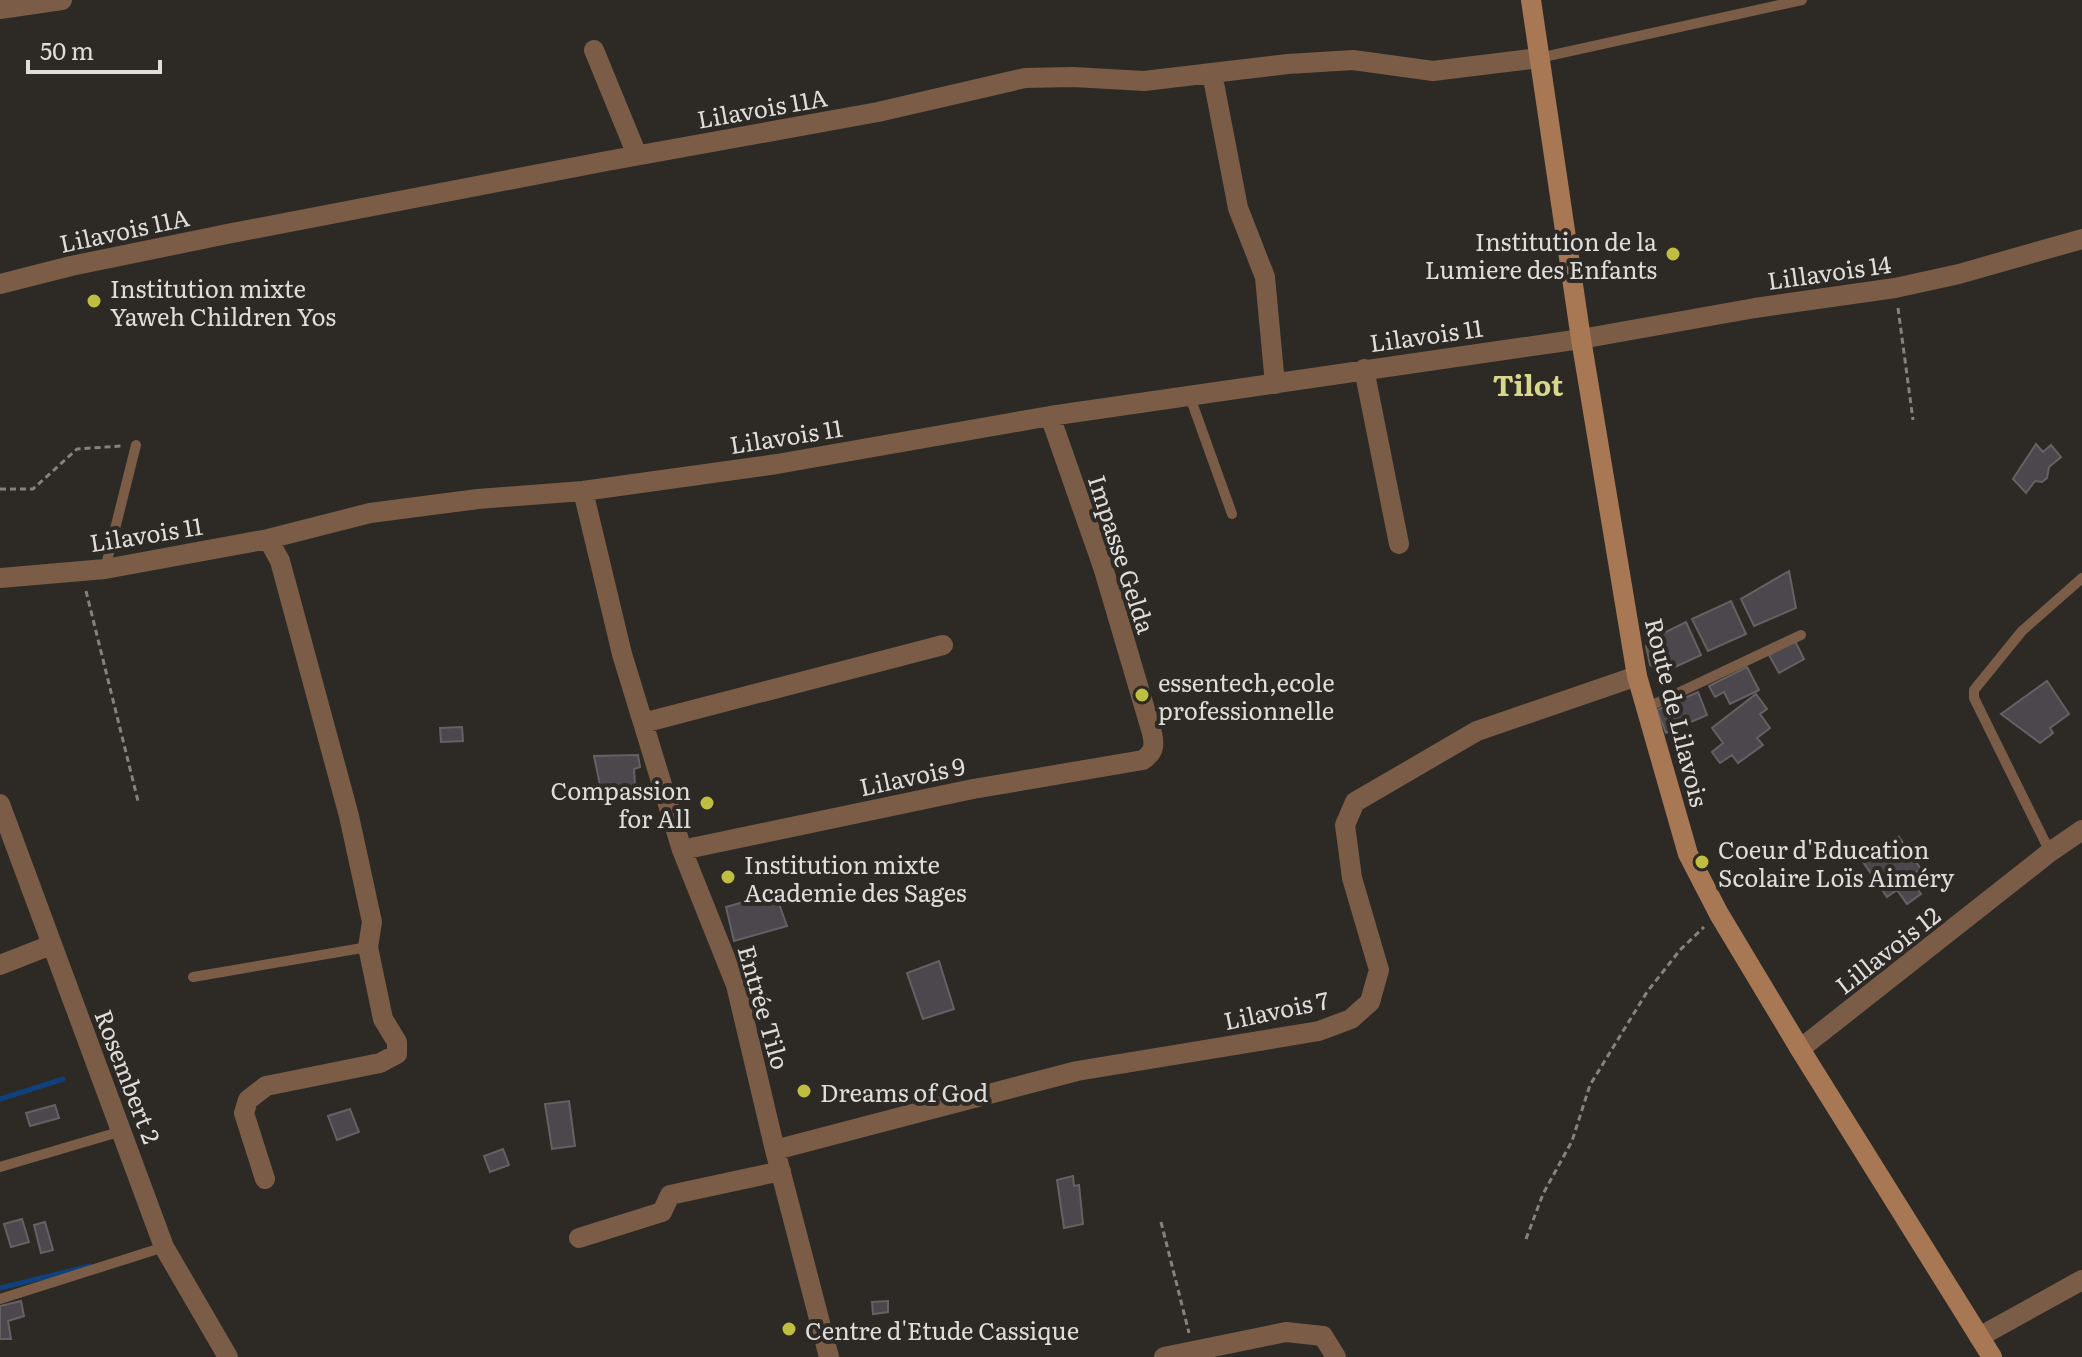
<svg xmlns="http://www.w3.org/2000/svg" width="2082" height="1357" viewBox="0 0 2082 1357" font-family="Literata,serif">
	<rect width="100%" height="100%" fill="#2d2a26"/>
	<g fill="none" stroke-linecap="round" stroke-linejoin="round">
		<path stroke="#0f417e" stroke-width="5" d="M0,1099l63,-20
			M0,1288l90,-22"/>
	</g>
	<path fill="#4b474c" stroke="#646165" stroke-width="2" d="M2036,444l7,8 8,-7 10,12 -12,10 -2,11 -5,4 -7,-1 -9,12 -13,-14z
		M1789,571l7,37 -42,18 -13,-27z
		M1731,601l15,33 -38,17 -16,-32z
		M1686,622l15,33 -39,18 -12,-8 -4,-19 5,-7z
		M1795,641l9,18 -25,14 -10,-18z
		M1747,667l12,23 -29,14 -6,-12 -9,5 -6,-11z
		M2047,681l22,33 -19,14 3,5 -13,10 -39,-29z
		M1698,692l9,23 -41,18 -9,-23z
		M1756,694l11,15 -7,5 10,14 -13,10 6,7 -25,18 -6,-8 -12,8 -8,-11 11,-9 -11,-15z
		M462,727l1,14 -22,1 -1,-14z
		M638,755l2,12 -6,2 1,16 -13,2 -1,6 -19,2 -8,-39z
		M1899,837l22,32 -12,8 12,17 -14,10 -10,-14 -10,7 -24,-35z
		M775,893l12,33 -53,15 -8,-34z
		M939,961l15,48 -31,10 -16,-46z
		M569,1101l6,45 -23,3 -7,-45z
		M55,1105l4,13 -29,8 -4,-13z
		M350,1109l9,23 -22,8 -9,-24z
		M503,1149l6,16 -19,7 -6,-16z
		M1073,1176l1,10 5,-1 4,39 -19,4 -7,-48z
		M22,1219l7,23 -18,5 -7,-23z
		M45,1222l8,28 -12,3 -7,-28z
		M21,1301l3,15 -16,5 3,18h-11v-33z
		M888,1301v11l-15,2 -1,-12z"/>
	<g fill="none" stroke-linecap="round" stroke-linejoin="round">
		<path stroke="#84827f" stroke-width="3" stroke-dasharray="6 4" stroke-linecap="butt" d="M1898,308l15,112
			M0,489h33l44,-40 44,-3
			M86,591l52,210
			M1161,1222l28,111
			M1526,1239l17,-45 29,-53 18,-56 57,-93 33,-42 24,-23"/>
		<path stroke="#7b5c47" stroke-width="10" d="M1539,58l263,-58
			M1190,397l42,117
			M105,569l31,-124
			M1646,708l155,-73
			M2050,852l-76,-154v-8l48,-59 60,-53
			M193,977l175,-30
			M0,1167l122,-36
			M0,1299l164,-52"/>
		<path stroke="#7b5c47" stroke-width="20" d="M0,9l62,-9
			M594,50l43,105
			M1212,73l26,135 27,69 10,107
			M0,284l71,-18 156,-32 380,-73 271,-49 147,-34 48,-1 71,4 144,-17 65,-4 80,11 106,-13
			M1364,369l35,175
			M583,491l39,163 60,196 54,135 39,165 54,207
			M0,578l105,-9 163,-30 102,-26 108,-14 105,-8 194,-27 273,-48 531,-77 174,-31 140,-20 64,-14 123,-35
			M643,723l300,-78
			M0,804l164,443 64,110
			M682,850l291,-61 170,-29c11,-8 12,-14 9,-27l-49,-166 -53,-151
			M0,965l51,-20
			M1800,1049l250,-197 32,-22
			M775,1150l302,-79 242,-40 32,-12 19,-17 9,-32 -27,-92 -7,-53 10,-23 122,-71 160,-55
			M265,1179l-21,-66 4,-13 18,-14 114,-23 17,-9v-12l-14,-23 -15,-72 4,-25 -23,-106 -69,-255 -12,-22
			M579,1238l83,-26 8,-17 111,-24
			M1979,1337l103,-57
			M1164,1357l122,-25 37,4 13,21"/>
		<path stroke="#a87754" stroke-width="20" d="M1531,0l50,339 56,337 51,178 31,60 81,135 192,308"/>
	</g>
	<g fill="#c0be41" stroke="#2d2a26" stroke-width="3">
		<circle cx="1673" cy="254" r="8"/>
		<circle cx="94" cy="301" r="8"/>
		<circle cx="1142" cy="695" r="8"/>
		<circle cx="707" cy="803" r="8"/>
		<circle cx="1702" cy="862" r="8"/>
		<circle cx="728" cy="877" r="8"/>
		<circle cx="804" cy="1091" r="8"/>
		<circle cx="789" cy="1329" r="8"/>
	</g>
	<g text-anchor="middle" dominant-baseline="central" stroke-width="8" stroke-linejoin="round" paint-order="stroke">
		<g font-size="24" fill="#dfdddb" stroke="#2d2a26">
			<text transform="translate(762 107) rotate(-10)">Lilavois 11A</text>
			<text transform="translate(124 229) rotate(-12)">Lilavois 11A</text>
			<text transform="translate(1829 271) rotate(-8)">Lillavois 14</text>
			<text transform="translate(1426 334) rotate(-8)">Lilavois 11</text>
			<text transform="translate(786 435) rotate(-9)">Lilavois 11</text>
			<text transform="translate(146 533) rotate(-9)">Lilavois 11</text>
			<text transform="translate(1123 554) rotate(72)">Impasse Gelda</text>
			<text transform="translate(1678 712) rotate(76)">Route de Lilavois</text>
			<text transform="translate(912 775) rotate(-12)">Lilavois 9</text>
			<text transform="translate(1887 949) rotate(-38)">Lillavois 12</text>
			<text transform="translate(765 1007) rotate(74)">Entrée Tilo</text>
			<text transform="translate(1276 1009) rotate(-12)">Lilavois 7</text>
			<text transform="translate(129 1076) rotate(69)">Rosembert 2</text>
		</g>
		<g font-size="24" fill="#dfdddb" stroke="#2d2a26" text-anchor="start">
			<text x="1657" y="240" text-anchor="end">Institution de la<tspan x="1657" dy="28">Lumiere des Enfants</tspan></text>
			<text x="110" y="287">Institution mixte<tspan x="110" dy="28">Yaweh Children Yos</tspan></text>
			<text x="1158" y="681">essentech,ecole<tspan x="1158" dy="28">professionnelle</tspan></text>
			<text x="691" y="789" text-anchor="end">Compassion<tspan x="691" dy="28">for All</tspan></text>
			<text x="1718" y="848">Coeur d'Education<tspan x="1718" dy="28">Scolaire Loïs Aiméry</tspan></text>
			<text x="744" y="863">Institution mixte<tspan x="744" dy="28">Academie des Sages</tspan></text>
			<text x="820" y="1091">Dreams of God</text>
			<text x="805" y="1329">Centre d'Etude Cassique</text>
		</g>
		<g font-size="28" font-weight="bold" fill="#d7d88a" stroke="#2d2a26">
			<text x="1528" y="384">Tilot</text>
		</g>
	</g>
	<path d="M28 60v12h132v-12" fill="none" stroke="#dfdddb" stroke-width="4"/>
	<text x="40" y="60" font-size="24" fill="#dfdddb" stroke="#2d2a26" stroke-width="6" paint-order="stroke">50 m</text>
</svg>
